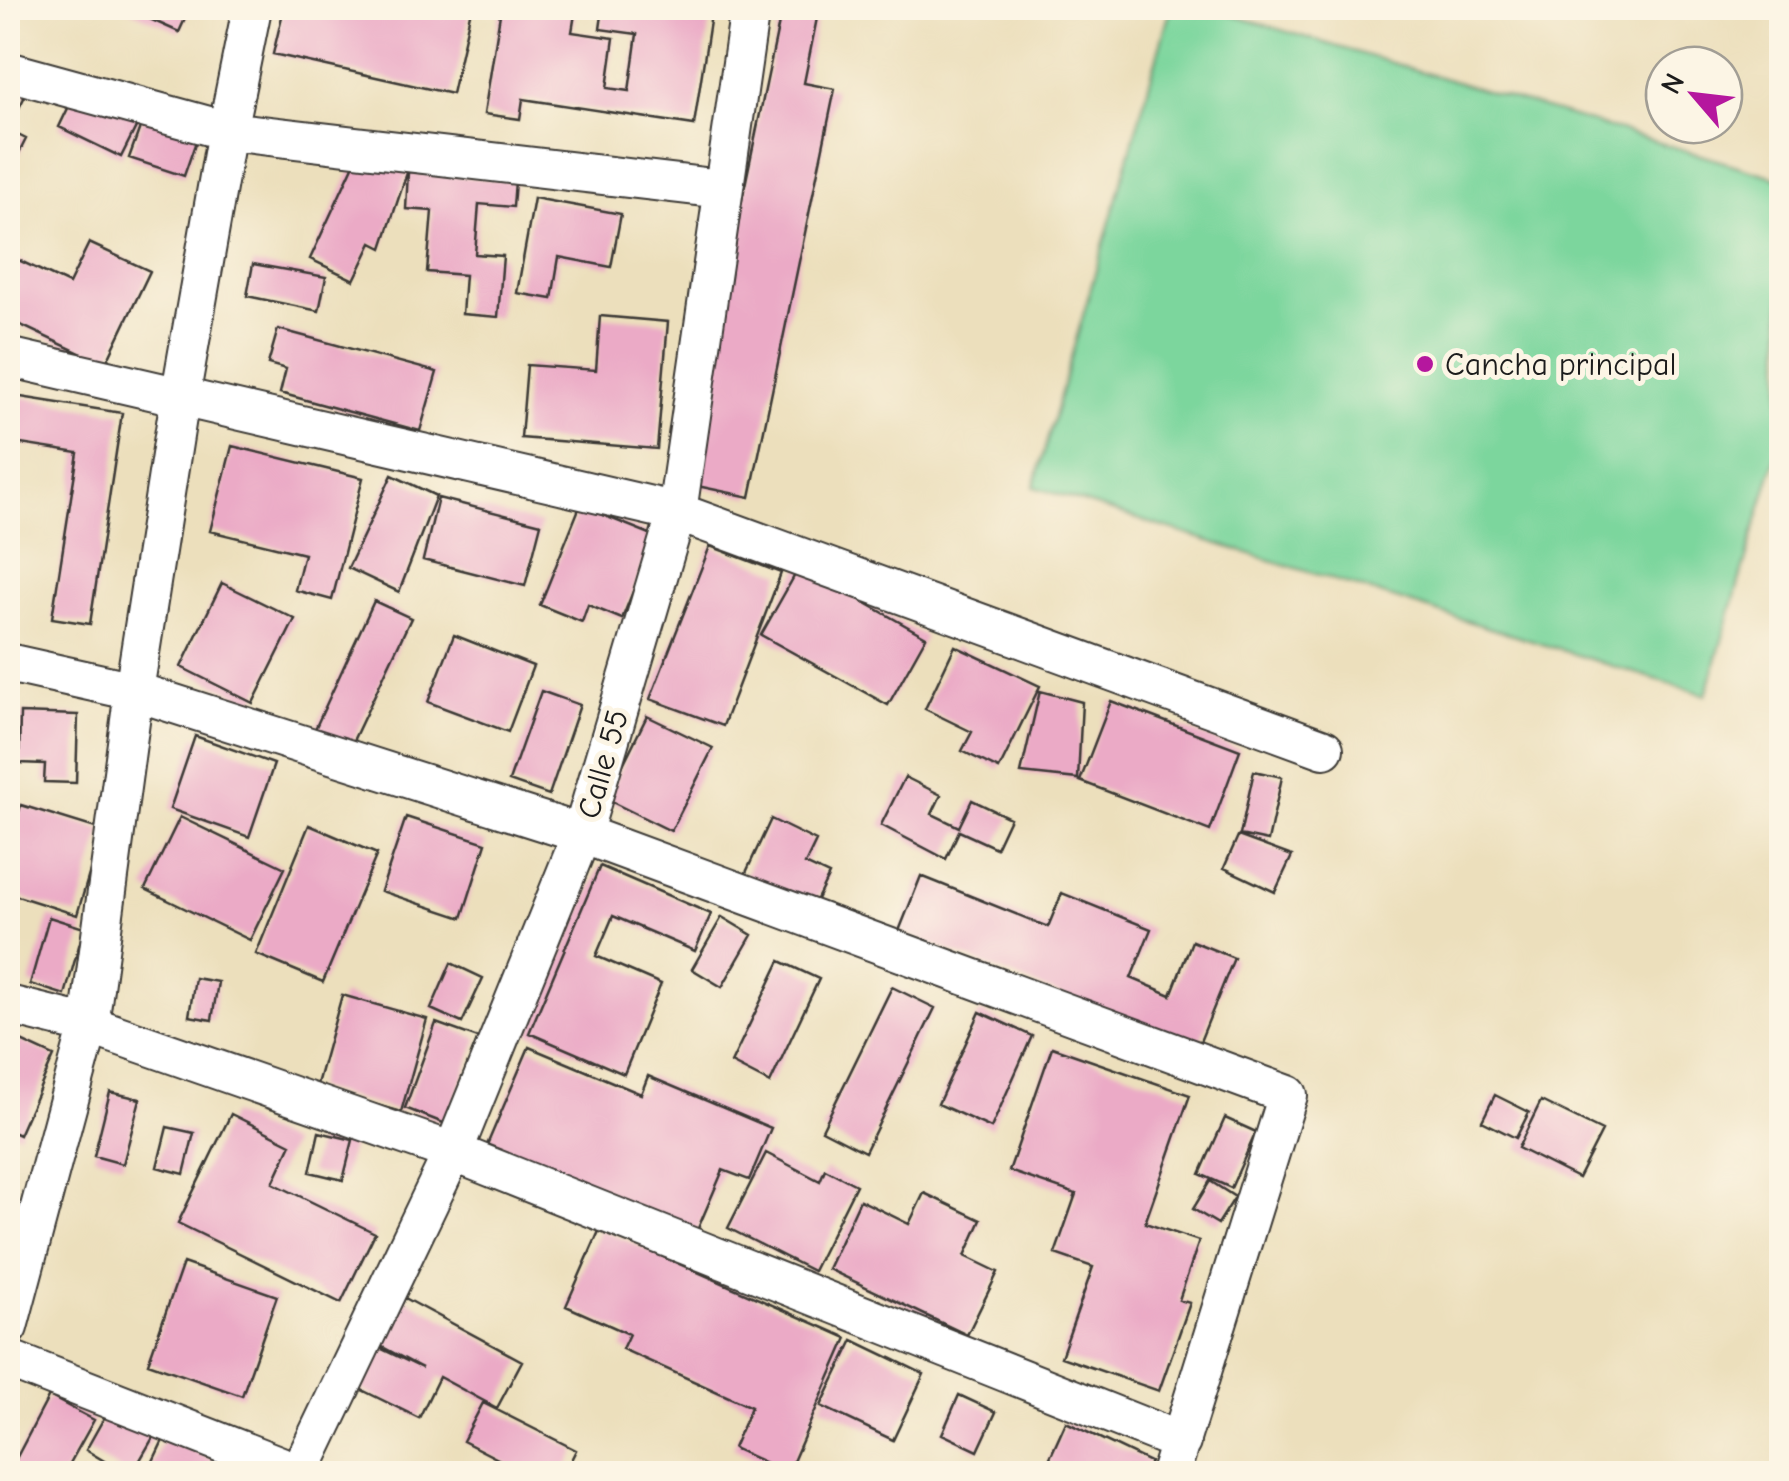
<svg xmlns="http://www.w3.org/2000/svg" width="1789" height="1481" viewBox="0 0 1789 1481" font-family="'Comic Neue',sans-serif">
	<rect width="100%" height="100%" fill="#fcf5e5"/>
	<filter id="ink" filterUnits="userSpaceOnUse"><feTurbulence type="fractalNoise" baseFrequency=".01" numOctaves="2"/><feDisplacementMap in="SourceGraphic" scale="20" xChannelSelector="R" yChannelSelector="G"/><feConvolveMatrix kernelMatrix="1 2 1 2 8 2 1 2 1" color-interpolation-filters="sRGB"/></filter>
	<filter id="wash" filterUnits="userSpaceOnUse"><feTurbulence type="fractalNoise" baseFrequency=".0048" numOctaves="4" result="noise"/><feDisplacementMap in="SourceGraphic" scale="40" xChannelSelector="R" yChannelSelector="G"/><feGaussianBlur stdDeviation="2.25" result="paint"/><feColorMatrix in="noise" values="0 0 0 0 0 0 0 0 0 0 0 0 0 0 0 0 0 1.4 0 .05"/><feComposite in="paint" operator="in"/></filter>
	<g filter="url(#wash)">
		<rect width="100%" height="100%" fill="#ecdfbc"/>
		<path fill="#7cd69d" stroke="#4c795c" stroke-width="2.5" d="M1171,8h37l573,171v260l-75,256 -672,-208z"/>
		<g id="blocks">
			<path fill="#ebaac6" d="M125,8h65l-11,24z
				M284,8l187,1 -19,85 -179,-40z
				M501,8h75l-4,24 42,6 -7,50 22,3 8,-57 -37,-5 3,-21h109l-18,117 -171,-26 -3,20 -36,-5z
				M782,8h37l-15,75 31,6 -85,408 -67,-14z
				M8,65l26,13 -26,52 18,9 -18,36z
				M83,77l63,30 -25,50 -62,-30z
				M148,105l54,19 -18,52 -55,-18z
				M361,149l47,21 -26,78 -10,-5 -18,37 -44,-21z
				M408,172l107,9 -2,26 -34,-3 -4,50 28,2 -5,61 -36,-3 3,-39 -38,-3 5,-61 -26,-2z
				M534,198l87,16 -10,53 -52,-10 -7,42 -35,-6z
				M89,243l61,28 -45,94 -97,-46v-64l61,29z
				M253,264l73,13 -7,34 -72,-15z
				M600,316l68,6 -11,127 -136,-11 6,-73 69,5z
				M278,329l159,43 -17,59 -140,-38 6,-24 -18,-5z
				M8,395l114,18 -32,211 -38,-6 26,-165 -70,-11z
				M232,446l131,32 -31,122 -37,-10 9,-36 -94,-23z
				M392,475l44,21 -37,96 -51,-24z
				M438,498l103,26 -16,62 -102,-26z
				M580,506l75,30 -33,83 -34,-14 -6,17 -42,-17z
				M710,546l71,27 -58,153 -73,-27z
				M800,566l126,71 -38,68 -127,-70z
				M222,583l73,36 -42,84 -72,-36z
				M374,601l37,17 -60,127 -36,-16z
				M454,635l79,31 -25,66 -80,-30z
				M955,646l85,40 -41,83 -37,-18 10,-19 -47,-23z
				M541,691l39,14 -31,90 -40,-14z
				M1040,691l42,11 -4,77 -57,-6z
				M1111,701l129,49 -30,81 -130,-50z
				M20,713l58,2 -2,68 -32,-1 1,-18 -26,-1z
				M647,716l66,32 -42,83 -65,-32z
				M195,736l79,28 -25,73 -79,-28z
				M1254,771l28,6 -14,64 -28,-6z
				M905,777l36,18 -9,19 27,13 13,-27 38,18 -14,30 -37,-17 -13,28 -65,-34z
				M21,805l81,25 -25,85 -69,-22v-45z
				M180,817l105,51 -35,72 -105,-51z
				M406,817l80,26 -24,75 -81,-27z
				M771,819l45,22 -11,23 24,11 -18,36 -68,-32z
				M309,825l68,29 -54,128 -67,-28z
				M1238,836l54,20 -17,36 -51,-24z
				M600,866l111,48 -16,37 -82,-35 -17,40 65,28 -37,90 -95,-41z
				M921,876l127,51 14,-34 89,36 -20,49 40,17 21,-54 42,17 -37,91 -298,-118z
				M49,917l35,11 -19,67 -35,-11z
				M722,917l30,18 -30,52 -30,-18z
				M780,961l39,18 -49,104 -39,-20z
				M451,963l32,15 -21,45 -31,-14z
				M195,978l23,4 -6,38 -23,-4z
				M892,987l43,21 -70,144 -43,-22z
				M342,995l85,24 -26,93 -85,-24z
				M980,1012l52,24 -41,92 -53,-24z
				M436,1023l42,15 -32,86 -41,-16z
				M8,1035l46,21 -35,79 -11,-5z
				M529,1047l112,47 7,-18 123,52 -22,52 -26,-10 -27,63 -209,-88z
				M1052,1047l138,48 -45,128 54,18 -20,59 11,3 -31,88 -98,-34 32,-90 -38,-13 21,-60 -67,-23z
				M110,1092l30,7 -17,65 -29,-8z
				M1495,1095l34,17 -13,26 -34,-17z
				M1541,1101l61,30 -24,47 -60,-30z
				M231,1114l60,30 -18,39 102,50 -34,70 -163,-80z
				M1225,1118l31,14 -25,56 -31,-14z
				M167,1127l27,6 -10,41 -27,-7z
				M319,1132l34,8 -10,40 -33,-8z
				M766,1153l54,28 5,-12 31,16 -43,86 -85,-43z
				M1210,1181l25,16 -17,27 -25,-15z
				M924,1193l57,27 -16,36 33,16 -31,63 -139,-66 32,-69 49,24z
				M600,1229l247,109 -59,135 -55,-25 18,-41 -129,-58 7,-15 -63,-28z
				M183,1263l94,33 -35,100 -94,-33z
				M405,1298l117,63 -25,47 -58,-31 -20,41 -59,-29 20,-41 42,20 -43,-23z
				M853,1340l71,34 -31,66 -72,-34z
				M959,1395l37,17 -18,39 -36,-17z
				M49,1396l45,24 -30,54h-56z
				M483,1403l93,47 -12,24h-37l-64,-33z
				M109,1409l45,27 -22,38h-6l-40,-24z
				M1066,1422l84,40 -6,12h-71l-25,-12z
				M165,1436l60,30 -3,8h-75z"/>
		</g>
	</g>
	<g filter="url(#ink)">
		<use href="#blocks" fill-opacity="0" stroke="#3b3934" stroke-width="2.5"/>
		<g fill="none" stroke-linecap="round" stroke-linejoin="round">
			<defs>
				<path id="minor" d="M8,71l219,60 495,58
					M8,357l669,155 647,237
					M8,663l126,28 448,143 706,261 -118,379
					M8,1005l81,20 364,127 728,290
					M8,1327l81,-302 45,-334 46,-293 47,-267 25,-123
					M8,1359l293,115
					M299,1474l154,-322 129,-318 95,-322 73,-504"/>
			</defs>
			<use href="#minor" stroke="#3b3934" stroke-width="42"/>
			<use href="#minor" stroke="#fff" stroke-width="38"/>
		</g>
	</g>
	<circle fill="#b5179e" stroke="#fcf5e5" stroke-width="4" cx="1425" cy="364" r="10"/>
	<g text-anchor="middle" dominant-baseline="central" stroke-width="10" stroke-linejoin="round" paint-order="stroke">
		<g font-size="32" fill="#1c1c1c" stroke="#fcf5e5" text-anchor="start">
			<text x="1445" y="364">Cancha principal</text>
		</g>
		<g font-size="32" fill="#1c1c1c" stroke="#fcf5e5">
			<text transform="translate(603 764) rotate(-74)">Calle 55</text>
		</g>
	</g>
	<rect width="1789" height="1481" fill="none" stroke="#fcf5e5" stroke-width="40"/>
	<g transform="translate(1694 95) rotate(298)"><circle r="48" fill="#fcf5e5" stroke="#a29e95" stroke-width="2.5"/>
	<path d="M0-8L18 38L0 25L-18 38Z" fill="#b5179e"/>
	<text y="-15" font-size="28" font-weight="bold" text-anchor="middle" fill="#1c1c1c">N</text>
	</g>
</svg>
